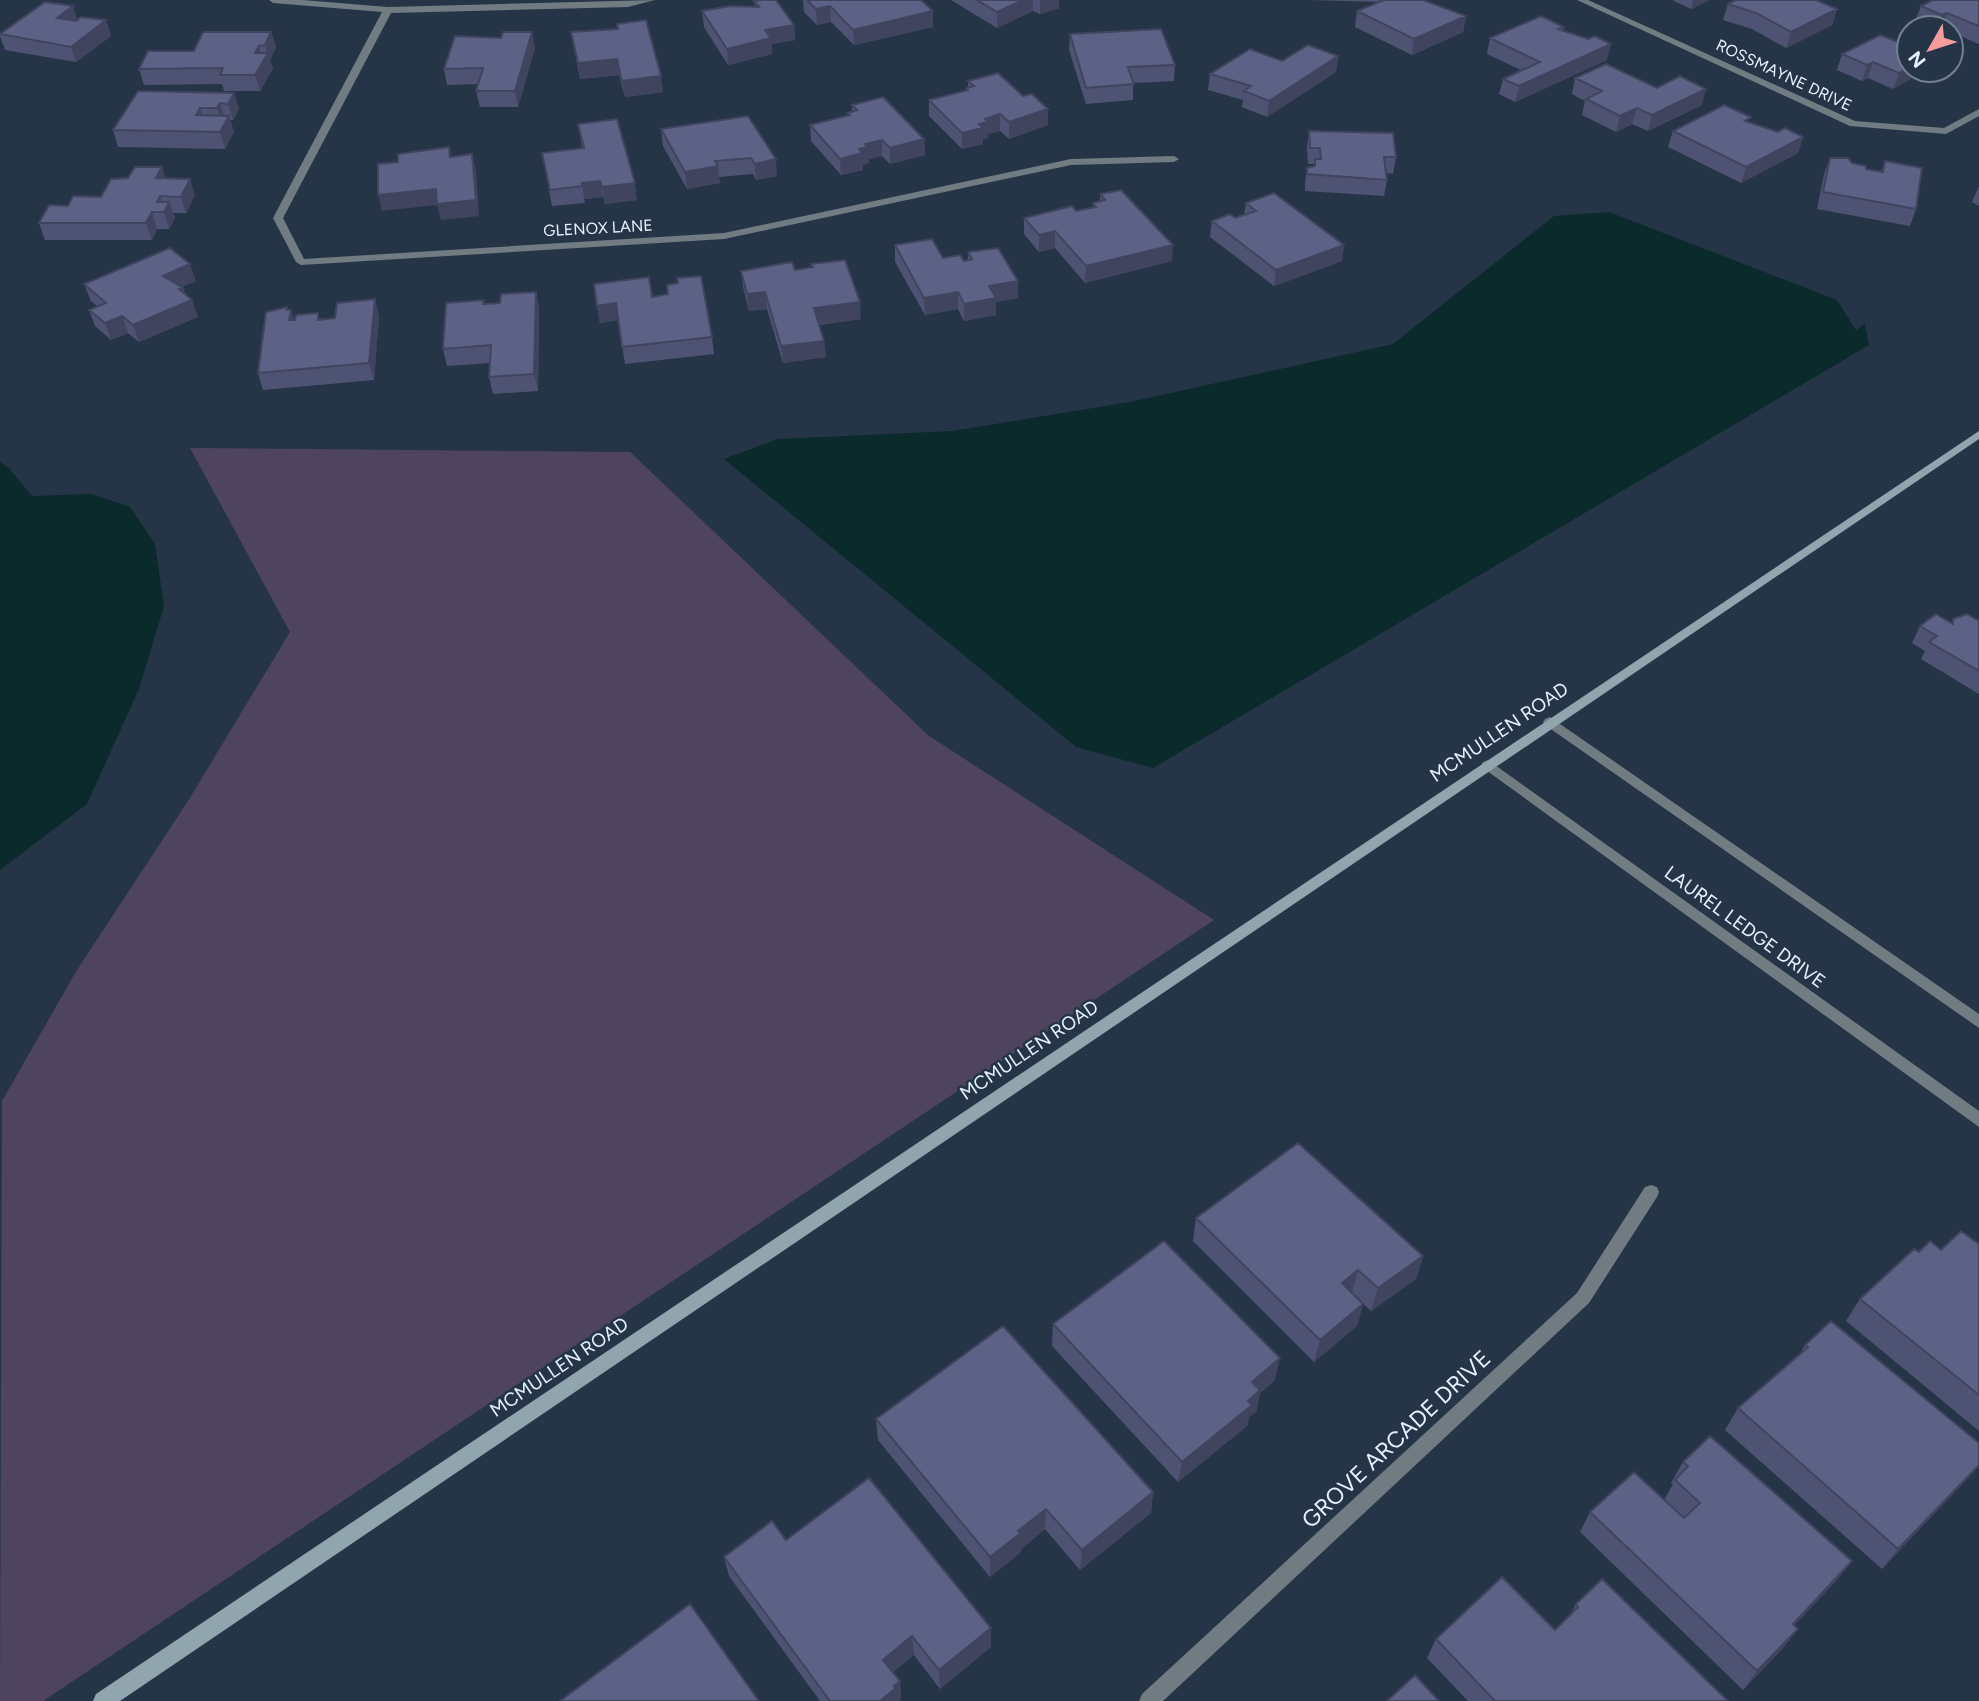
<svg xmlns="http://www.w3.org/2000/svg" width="1979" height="1701" viewBox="0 0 1979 1701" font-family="Figtree,sans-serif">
	<rect width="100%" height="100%" fill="#253547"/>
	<path fill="#4f445e" d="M190,448l440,4 299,284 285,184 -1171,781h-43l2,-600 75,-131 111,-169 102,-169z"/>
	<path fill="#0b2a2c" d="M1609,212l228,88 19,30 9,-6 4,21 -716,423 -77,-21 -352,-288 54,-20 174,-8 178,-29 263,-58 161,-128z
		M0,462l8,5 24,29 60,-2 38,13 25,37 9,62 -25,83 -52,115 -87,66z"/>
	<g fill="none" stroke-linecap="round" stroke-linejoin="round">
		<path fill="#707c82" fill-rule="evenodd" d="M269,0h34l85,7 267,-7 -27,7 -237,6 -108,205 21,41 420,-26 347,-74 103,-3 5,3 -5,3 -103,3 -347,74 -423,26 -5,-3 -23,-44 109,-206 -109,-9z
			M1577,0h11l267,121 89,7 35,-19v7l-33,18 -96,-8z
			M1550,717l429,297v14l-434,-303 -2,-3 2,-3z
			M1488,760l491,351v16l-496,-359 -2,-3 2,-3z
			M1651,1185l6,2 2,5 -2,5 -68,106 -426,398h-24l3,-7 435,-401 68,-106z"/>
		<path fill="#91a5af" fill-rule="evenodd" d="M1979,431v8l-1859,1262h-27l3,-7z"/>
	</g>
	<path fill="#4f5373" d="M803,0h118l12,27 -79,18 -23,-23 -14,3 -13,-13z
		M951,0h108v8l-19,6 -7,-3 -36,17z
		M1307,0h75v1l84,15 -3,16 -51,23 -57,-28 2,-16 23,-9z
		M1674,0h35l-18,9 -17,-8z
		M1979,0v44l-28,-12v-4h-20l-16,-6 6,-16z
		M754,1l40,24 1,15 -23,4v10l-44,11 -24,-38 -2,-16 53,-4z
		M1728,4l109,5 -5,16 -46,23 -34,-19 -29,-9z
		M73,6l4,14h29l5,16 -35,26 -71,-12 -5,-14v-3z
		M1564,27l-1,4 44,29 -92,42 -16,-8 4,-15 18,-9 -34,-16 3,-16z
		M271,32l5,15 -6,13 3,8 -13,23h-36l-2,-7 -78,1 -5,-16 55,-18z
		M571,32l92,60 -38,5 -6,-22 -39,4z
		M1070,34l105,31 -1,16 -41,2v17l-47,4 -17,-54z
		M501,38l34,10 -17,59h-38l-4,-16 2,-7 -31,1 -3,-16z
		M1842,54l67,16h17l-33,19 -25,-11 -6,3 -25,-11z
		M1338,56l-2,16 -69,45 -25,-10 1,-7 -35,-10 2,-16 72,-13z
		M1575,78l82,10 45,17 -54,26 -16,-7 -16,8 -34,-17 3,-14 -13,-7z
		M968,81l55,15 25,13v16l-39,14 -9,-8 -12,3v4l-5,1v5l-21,5 -33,-33v-16l37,-9v-3h2z
		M234,93l5,16 -6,11h-3l4,12 -9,17 -107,-2 -5,-17z
		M852,105l72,34 1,16 -35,9 -8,-8 -13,3v4l-6,2v5l-22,5 -30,-34 -1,-16 38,-10v-2l4,-1z
		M748,116l29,60 -21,4 -3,-6 -34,3 1,6 -33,6 -24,-43 -2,-17z
		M1750,122l28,10 25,5 -5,16 -57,30 -73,-36 5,-16z
		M578,124l59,76 -32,4 -2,-7 -19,2 1,4 -33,3 -10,-53 40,-5z
		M1309,131l87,26 -3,17 -7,-1 1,7 -3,16 -79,-5v-7l2,-16 7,-2v-2h-6l-1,-17z
		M1830,158l22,5 14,6 15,3 4,-11 31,48 -6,17 -93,-17 7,-35z
		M165,178l30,17 -9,18h-13l2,5 -6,11h-12l-5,11h-107l-6,-17 29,-17z
		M1979,186v20l-7,-4z
		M1100,194l72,67 -87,22 -30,-35 -16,4 -15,-18v-16l52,-7 17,-4v-4l7,-1z
		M1246,203l98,42 -2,16 -68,25 -64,-49 2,-16 23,-3 9,-3z
		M895,245l48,13 21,3 4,-1v-8l50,29v17l-22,4v13l-32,6 -6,-12 -33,6 -30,-53z
		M811,264l50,55 -42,6 5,16 2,16 -43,6 -16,-54 -18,2 -6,-24 -2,-16 54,-1 16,-2z
		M196,281l-15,6 2,1 2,6 13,23 -59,25 -11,-9 -17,7 -16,-14 -6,-16 8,-4 -6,-5 -7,-17z
		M536,292l3,17 -1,82 -45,3 -4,-17 1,-14 -43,3 -4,-17 42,-45 15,-1z
		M652,297l60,40 2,17 -89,10 -7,-44 -18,3 -3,-17z
		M288,310l6,10 85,-4 -5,64 -111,10 -5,-17z
		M1953,619l26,2v73l-58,-35 4,-8 -13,-8 8,-17 31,-3z
		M1196,1218l227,38 -7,23 -45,32 -19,-18 11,11 -6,22 -43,36 -121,-121z
		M1979,1244v187l-133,-110 14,-22 59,-47z
		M1053,1324l222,56 -15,13 -4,19 -7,5 -2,9 -69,56 -126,-136z
		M1805,1345l174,98v23l-97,103 -157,-139 13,-22 62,-54z
		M876,1419l277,73 -2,21 -71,57 -35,-41 -24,20 -1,4 -30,24 -112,-137z
		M1683,1462l169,99 -16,20 -42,44 4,4 -15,19 -40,42 -163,-158 10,-20 74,-12 9,-16 -2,-1z
		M786,1540l205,107 -51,42 -26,-34 -21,17 7,9 1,18 -2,2h-79l-91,-125 -5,-19z
		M1576,1604l152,97h-260l-41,-43 9,-19 119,-9 15,-15z"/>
	<path fill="#40445e" d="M1023,0h10v11l-36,17v-16z
		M1040,0h19v8l-19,6z
		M1693,0h16l-18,9z
		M73,6l5,16 -21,-4z
		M830,6l1,16 -14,3 -1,-16z
		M1837,9l-5,16 -46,23 5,-16z
		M933,11v16l-79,18 -1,-15z
		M1947,13l-6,15h-3l4,-13z
		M1466,16l-3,16 -51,23 2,-16z
		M106,20l5,16 -35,26 -5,-15z
		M794,25l1,15 -23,4v10l-44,11 -1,-16 38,-19z
		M271,32l5,15 -6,13 3,8 -13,23 -5,-16v-22l4,-7 4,15 5,-7 -3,-9z
		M532,32l3,16 -17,59 -3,-16z
		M1611,44l-4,16 -92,42 4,-16z
		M1338,56l-2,16 -69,45 2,-16z
		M617,59l2,16 -39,4 -2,-16z
		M1873,62l-5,16 -6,3 5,-16z
		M1909,67v3h17l-33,19 6,-16z
		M661,76l2,16 -38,5 -3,-16z
		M1706,89l-4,16 -54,26 4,-16z
		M234,93l5,16 -6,11 -5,-16z
		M220,103l5,16 -3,5 -5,-16z
		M200,108l5,16 -9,-9z
		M1637,108l-5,16 -16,8 4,-16z
		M1048,109v16l-39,14v-17z
		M1000,114v17l-12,3v4l-5,1v5l-21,5v-16l17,-9 6,-5z
		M229,116l5,16 -9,17 -5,-17z
		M1803,137l-5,16 -57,30 5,-16z
		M924,139l1,16 -35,9v-16z
		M882,140v16l-13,3v4l-6,2v5l-22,5 -1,-16 19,-10 6,-5z
		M472,154l4,17 3,45 -38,4 -4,-15 -55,6 -4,-16z
		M776,159l1,17 -21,4 -1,-16z
		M718,166l2,17 -33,6 -2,-17z
		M162,167l5,16 -11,-5z
		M190,179l5,16 -9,18 -5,-16z
		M600,181l3,16 -19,2 -2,-16z
		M635,183l2,17 -32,4 -3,-17z
		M160,196l4,15 5,-9 6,16 -6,11 -5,-17 -7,-10z
		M152,212l5,17 -5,11 -6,-17z
		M1055,231v17l-16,4v-17z
		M1173,245l-1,16 -87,22 1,-17z
		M1344,245l-2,16 -68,25 2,-16z
		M190,264l6,17 -28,11 -5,-16z
		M1018,281v17l-22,4v13l-32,6v-17l25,-18z
		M183,288l5,14 4,-2 6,17 -59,25 -6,-17 46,-36z
		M536,292l3,17 -1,82 -4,-17z
		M765,292l2,17 -18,2 -2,-17z
		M958,292v17l-33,6 -1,-17z
		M375,299l4,17 -5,64 -5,-17z
		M860,302l1,17 -46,6 -1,-17z
		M616,303l2,17 -18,3 -3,-17z
		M287,307l3,9 1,-6 5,17 -2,10 -7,-27z
		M122,316l6,17 -17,7 -6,-17z
		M824,341l2,16 -43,6 -2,-17z
		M1423,1256l-7,23 -45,32 7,-23z
		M1358,1270l-6,23 -10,-10z
		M1363,1304l-6,22 -43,36 6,-22z
		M1280,1358l-5,22 -15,13 -4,19 -7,5 -2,9 -69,56 4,-20 70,-80z
		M1979,1465v1l-6,7 -91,96 16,-20z
		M1153,1492l-2,21 -71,57 2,-20z
		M1046,1509l-1,20 -24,20 -1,4 -30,24v-20l28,-26z
		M1852,1561l-16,20 -58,62 15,-19z
		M991,1628v19l-51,42 -1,-19z
		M1798,1629l-15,19 -40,42 14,-19z
		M912,1636l2,19 -29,23 -2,-18z
		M900,1681l1,18 -2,2h-19l14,-15z"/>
	<path fill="#5c6186" stroke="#40445e" stroke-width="2" d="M761,0h15l18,25 -29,5 6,8 -44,11 -25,-38 28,-5 29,1 -5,-6z
		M807,0h114l12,11 -80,19 -23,-24 -14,3z
		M977,0h46l-26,12z
		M1384,0h39l43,16 -52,23 -57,-28z
		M1736,0h80l21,9 -46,23 -35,-19 -28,-9z
		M1933,0h46v26l-32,-13 -5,2 -21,-9z
		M45,2l28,4 -16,12 19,3 5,-4 25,3 -35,27 -71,-13z
		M1541,16l23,11 -6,2 30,10 7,-3 16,8 -92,42 -16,-7 37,-17 -50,-24z
		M646,20l15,56 -39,5 -5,-22 -39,4 -7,-31 47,-3 -1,-5z
		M1161,29l14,36 -47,2 6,17 -48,4 -16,-54z
		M203,32h68l-6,13 -6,1 -4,7h13l-13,22h-35l3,-7 -84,1 9,-18h46z
		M503,32h29l-17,59h-39l7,-23 -39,1 11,-33 46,2z
		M1880,35l29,11v21l-10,6 -26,-11 -6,3 -25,-11z
		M1308,45l30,11 -69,45 -25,-10 7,-5 -41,-12 40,-25 32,12z
		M1606,64l51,24 23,-12 26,13 -54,26 -15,-7 -17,8 -34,-17 16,-8 -27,-13z
		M998,73l25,23 9,-2 16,15 -39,13 -9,-8 -15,5 3,3 -9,2 4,4 -21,5 -33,-33 39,-10 -2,-2 8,-2 -6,-5z
		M138,91l96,2 -6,11 -8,-1 -3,5h-17l-4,7 33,1 -9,16 -107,-2z
		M883,97l41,42 -34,9 -8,-8 -17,4 3,3 -9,2 3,4 -22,6 -30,-34 40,-10 -2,-2 9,-3 -5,-5z
		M1724,105l27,12 -6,4 33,11 7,-4 18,9 -57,30 -73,-36z
		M748,116l28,43 -21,5 -4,-6 -36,3 3,5 -33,6 -24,-43z
		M617,119l18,64 -33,4 -2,-6 -18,2v3l-32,4 -8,-37 42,-5 -6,-24z
		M1309,131l84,2 3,24h-12l3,23 -80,-6v-6l8,-2v-7h6l-1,-11h-10z
		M449,147l1,10 22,-3 4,46 -39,4 -1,-15 -58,6v-31l20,-2v-8z
		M1830,158h18l4,5 14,3v3l17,3 2,-11 37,7 -6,41 -93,-17z
		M135,167h27l-6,11 34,1 -9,18 -21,-1 -3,6h12l-5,10h-12l-6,11h-107l10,-18 19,1 5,-10 28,1 10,-18 17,-1z
		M1121,190l52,55 -87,21 -31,-35 -16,4 -15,-17 48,-12 4,5 20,-4 -3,-4 12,-3 -5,-6z
		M1274,193l70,52 -68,25 -64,-49 18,-7 5,4 21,-7 -10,-8z
		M932,239l11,19 17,-3 4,6 8,-2 -4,-7 30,-4 20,33 -29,5 7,12 -32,6 -6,-12 -34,6 -29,-53z
		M170,248l20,16 -27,12 20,12 -4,1 13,11 -59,25 -11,-9 -17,7 -16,-13 17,-7 -22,-19z
		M845,260l15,42 -46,6 10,33 -43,5 -16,-54 -18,2 -6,-23 51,-9 3,8 18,-3 -2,-3z
		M701,276l11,61 -90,10 -6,-44 -19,3 -3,-22 55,-7 3,20 16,-3 -1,-9 11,-2 -1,-5z
		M536,292l-2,82 -45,3 2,-32 -48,4 3,-46 38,-3 -1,4 17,-1 1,-9z
		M375,299l-6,64 -111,10 8,-61 21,-5v3h4l-2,10h6l1,-5 22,-2v7l17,-2 2,-15z
		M1936,614l17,10v-5l14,-5 12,7v50l-50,-29 8,-6 -17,-10z
		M1298,1143l125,113 -45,32 -20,-18 -16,13 21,21 -43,36 -124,-122z
		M1961,1231l18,13v151l-119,-96 54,-50 5,3 11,-11 11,9z
		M1164,1241l116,117 -28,24 8,8 -12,11 4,4 -70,57 -129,-138z
		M1831,1321l148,122v22l-81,84 -160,-141 70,-61 -3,-2z
		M1003,1326l150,166 -71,58 -36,-41 -28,22 3,2 -31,24 -114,-138z
		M1710,1436l142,125 -59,63 5,5 -41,42 -167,-159 44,-40 50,46 16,-15 -25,-23 13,-14 -5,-4z
		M869,1478l122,150 -52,42 -27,-34 -29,24 17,21 -6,5 2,2 -16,13h-50l-106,-144 48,-36 14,19z
		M1502,1577l53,53 23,-23 -2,-3 26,-25 126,122h-233l-59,-62z
		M690,1604l69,97h-199z
		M1415,1675l24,26h-52z"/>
	<g text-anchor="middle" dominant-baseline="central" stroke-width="5" stroke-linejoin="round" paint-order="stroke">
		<g font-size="16" fill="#e7f1fd" stroke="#253547">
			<text transform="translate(1784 75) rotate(25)">ROSSMAYNE DRIVE</text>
			<text transform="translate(598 228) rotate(-3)">GLENOX LANE</text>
		</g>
		<g font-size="19" fill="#e7f1fd" stroke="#253547">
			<text transform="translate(1499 732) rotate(-34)">MCMULLEN ROAD</text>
			<text transform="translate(1745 927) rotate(36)">LAUREL LEDGE DRIVE</text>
			<text transform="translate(1029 1050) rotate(-34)">MCMULLEN ROAD</text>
			<text transform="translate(559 1367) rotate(-34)">MCMULLEN ROAD</text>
		</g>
		<g font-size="23" fill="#e7f1fd" stroke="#253547">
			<text transform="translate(1396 1439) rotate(-43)">GROVE ARCADE DRIVE</text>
		</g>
	</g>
	<g transform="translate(1930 49) rotate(231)"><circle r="33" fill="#253547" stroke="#738090" stroke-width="2"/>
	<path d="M0-5L12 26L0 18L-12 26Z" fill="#f59b9d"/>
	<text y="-10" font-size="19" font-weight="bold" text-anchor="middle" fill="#e7f1fd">N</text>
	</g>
</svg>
